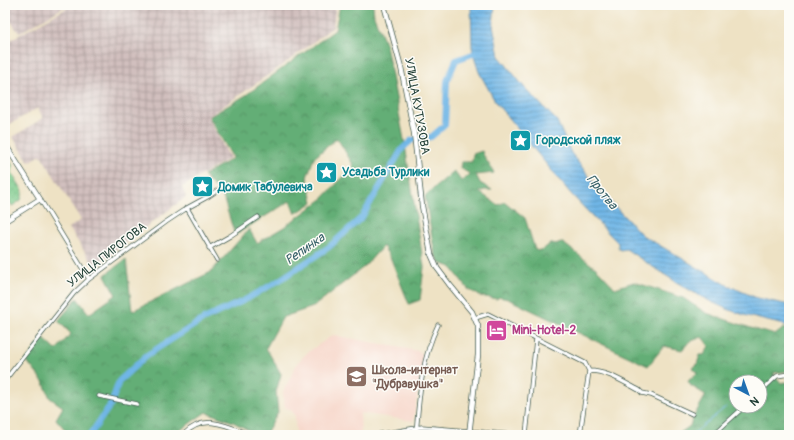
<svg xmlns="http://www.w3.org/2000/svg" width="794" height="440" viewBox="0 0 794 440" font-family="Pangolin,sans-serif">
	<defs>
		<pattern id="industrial-grid" width="8" height="8" patternUnits="userSpaceOnUse"><rect width="8" height="8" fill="#d1bfbe"/><path d="M0 4h8M4 0v8" fill="none" stroke="#a99c9b"/></pattern>
		<pattern id="grass-dots" width="8" height="8" patternUnits="userSpaceOnUse"><rect width="8" height="8" fill="#7bca8a"/><path d="M2 2h.1M6 6h.1" fill="none" stroke="#64a572" stroke-width="1.8" stroke-linecap="round"/></pattern>
		<pattern id="forest-crowns" width="20" height="18" patternUnits="userSpaceOnUse"><rect width="20" height="18" fill="#64ae76"/><path d="M2 6a3 3 0 1 1 6 0M12 15a3 3 0 1 1 6 0" fill="none" stroke="#528f62"/></pattern>
		<pattern id="sand-dots" width="8" height="8" patternUnits="userSpaceOnUse"><rect width="8" height="8" fill="#eeda9e"/><path d="M2 2h.1M6 6h.1" fill="none" stroke="#ccbc89" stroke-width="1.8" stroke-linecap="round"/></pattern>
		<pattern id="water-rules" width="6" height="5" patternUnits="userSpaceOnUse"><rect width="6" height="5" fill="#6fb6e6"/><path d="M0 2.5h6" fill="none" stroke="#5b95bb"/></pattern>
	</defs>
	<rect width="100%" height="100%" fill="#fdfcf7"/>
	<filter id="ink" filterUnits="userSpaceOnUse"><feTurbulence type="fractalNoise" baseFrequency=".025" numOctaves="2"/><feDisplacementMap in="SourceGraphic" scale="8" xChannelSelector="R" yChannelSelector="G"/><feConvolveMatrix kernelMatrix="1 2 1 2 8 2 1 2 1" color-interpolation-filters="sRGB"/></filter>
	<filter id="wash" filterUnits="userSpaceOnUse"><feTurbulence type="fractalNoise" baseFrequency=".012" numOctaves="4" result="noise"/><feDisplacementMap in="SourceGraphic" scale="16" xChannelSelector="R" yChannelSelector="G"/><feGaussianBlur stdDeviation="0.9" result="paint"/><feColorMatrix in="noise" values="0 0 0 0 0 0 0 0 0 0 0 0 0 0 0 0 0 1.4 0 .05"/><feComposite in="paint" operator="in"/></filter>
	<g filter="url(#wash)">
		<rect width="100%" height="100%" fill="#eee2c4"/>
		<path fill="#f6d2c4" d="M333,335l85,16 6,4 -11,66 -53,-8 1,20 -21,2h-44l-1,-19 -4,-6 -6,-3 -2,-15 15,-30 10,-10z"/>
		<path fill="url(#industrial-grid)" d="M5,5h63l-49,28 -14,-20z
			M72,5h264l-3,22 -42,32 -83,58 22,41 -48,29 4,10 -92,69 -25,-38 12,-8 -40,-65 -12,7 -16,-25 30,-19 -5,-10 -33,19v-84z"/>
		<path fill="url(#grass-dots)" stroke="#4d845f" d="M5,153l8,13 -1,7 11,18 -2,9 -9,6 -7,-12z"/>
		<path fill="url(#forest-crowns)" stroke="#427655" fill-rule="evenodd" d="M340,5h33l1,11 12,29 19,100 19,122 -4,33 -11,4 -18,-45 -8,-13 -18,20 -52,41 -30,10 -17,31 15,26 -5,18 2,20 -13,23h-7l-25,-13 -27,-10 -27,19 -3,4h-110l2,-2 -12,-14 7,-12 -13,-9 -6,-15 -18,-23 17,-22 13,12 15,-16 -13,-13 19,-23 12,16 27,-19 -11,-20 21,-16 6,52 79,-39 38,-43 8,14 27,-16 36,-26 34,-35 -17,-28 -23,20 -7,19 6,25 -18,12 -5,-13 -55,34 -12,-38 -19,-22 29,-17 -24,-41 37,-22 89,-65z
			M482,151c3,10 8,13 12,22l-18,2 4,8 12,7h-8l-5,2 19,13 7,-3 20,16 10,32 6,1 9,-7 13,-1 34,26 18,19 19,-6 49,16 23,15 45,15 24,7 9,-7 5,2 -4,9 4,3v10l-3,9 3,4v6l-16,2 8,10 8,-1v40l-4,13h-108l13,-9 4,-10 12,-21 -15,-9 -3,-5 9,-8 -4,-5 4,-4 3,-9h4l5,-9 -7,-9 -13,5 -7,8 -18,-4 -16,20 -140,-67 -9,-2 -2,2 -17,-3 -12,-7 -17,-22 -11,-4 -5,-9 -10,-58 29,-25 7,10 5,-3 4,-4 -10,-6 1,-6h11l1,-8zM736,382h24v24h-24z"/>
		<path fill="url(#sand-dots)" stroke="#868c69" d="M520,131l10,12 -11,7 -9,-12z"/>
		<path fill="url(#water-rules)" stroke="#477a8d" d="M471,5h24l-2,20 6,31 25,31 33,34 14,32 31,40 40,42 87,51 28,12 32,7v21c-21,-5 -42,-9 -62,-17 -36,-15 -69,-39 -101,-60l-6,1 -2,-3v-4l-47,-49 -75,-91 -17,-31 -5,-15 -2,-10z"/>
		<g fill="none" stroke-linecap="round" stroke-linejoin="round">
			<path stroke="#6fb6e6" stroke-width="1" d="M692,435l35,-29"/>
			<path stroke="#6fb6e6" stroke-width="6" d="M90,435l21,-31 8,-23 28,-26 57,-36 41,-19 33,-19 51,-34 33,-30 40,-68 10,-9 19,-3 14,-12 2,-44 9,-21 25,-9"/>
		</g>
	</g>
	<g filter="url(#ink)">
		<g fill="none" stroke-linecap="round" stroke-linejoin="round">
			<defs>
				<path id="minor" d="M40,199l49,80
					M187,208l30,52
					M209,248l21,-12 28,-19
					M475,318l13,-4 97,49 4,8 -9,64
					M589,371c18,0 34,11 50,19l3,3 9,2 41,19
					M5,380l69,-87 15,-14 77,-57 21,-14 22,-12 15,-10
					M760,392l17,-16 12,-2
					M99,396l38,8
					M183,435c21,-22 43,-10 67,0
					M375,435l47,-8 94,8
					M416,435c3,-37 5,-76 22,-110
					M526,435l10,-96
					M713,435l32,-29"/>
				<path id="major" d="M384,5l17,62 13,66 8,73 9,48 6,14 12,16 23,28 6,14v29l-9,80
					M5,144l35,55 -35,22"/>
			</defs>
			<use href="#minor" stroke="#3e564a" stroke-width="5"/>
			<use href="#major" stroke="#3e564a" stroke-width="6"/>
			<use href="#minor" stroke="#fff" stroke-width="3.5"/>
			<use href="#major" stroke="#fff" stroke-width="4.5"/>
		</g>
	</g>
	<defs>
		<symbol id="sight-square" viewBox="-11 -11 22 22"><rect x="-9" y="-9" width="18" height="18" rx="4" fill="#0f9aa8" stroke="#fdfcf7"/><path d="M0-6L1.8-2.2L6-1.7L2.9 1.2L3.7 5.4L0 3.3L-3.7 5.4L-2.9 1.2L-6-1.7L-1.8-2.2Z" fill="#fff"/></symbol>
		<symbol id="hotel-square" viewBox="-11 -11 22 22"><rect x="-9" y="-9" width="18" height="18" rx="4" fill="#d1479c" stroke="#fdfcf7"/><path d="M-6-4.5h1.5V1H6V5H4.5V3h-9V5H-6ZM-4 0a1.8 1.8 0 1 1 3.6 0ZM.5 0V-2.5h3Q6-2.5 6 0Z" fill="#fff"/></symbol>
		<symbol id="school-square" viewBox="-11 -11 22 22"><rect x="-9" y="-9" width="18" height="18" rx="4" fill="#8d6e63" stroke="#fdfcf7"/><path d="M0-5L7-2L0 1L-7-2ZM-4 1L0 2.5L4 1V4Q0 6-4 4Z" fill="#fff"/></symbol>
	</defs>
	<g fill-rule="evenodd">
		<use href="#sight-square" x="508" y="128" width="25" height="25"/>
		<use href="#sight-square" x="314" y="160" width="25" height="25"/>
		<use href="#sight-square" x="190" y="174" width="25" height="25"/>
		<use href="#hotel-square" x="484" y="318" width="25" height="25"/>
		<use href="#school-square" x="344" y="364" width="25" height="25"/>
	</g>
	<g text-anchor="middle" dominant-baseline="central" stroke-width="3" stroke-linejoin="round" paint-order="stroke">
		<g font-size="12" fill="#1f3d34" stroke="#fdfcf7">
			<text transform="translate(417 106) rotate(80)">УЛИЦА КУТУЗОВА</text>
			<text transform="translate(107 255) rotate(-38)">УЛИЦА ПИРОГОВА</text>
		</g>
		<g font-size="12" font-weight="bold" fill="#0d838f" stroke="#fdfcf7" text-anchor="start">
			<text x="536" y="140">Городской пляж</text>
			<text x="342" y="172">Усадьба Турлики</text>
			<text x="218" y="187">Домик Табулевича</text>
		</g>
		<g font-size="12" font-weight="bold" fill="#b23c85" stroke="#fdfcf7" text-anchor="start">
			<text x="512" y="330">Mini-Hotel-2</text>
		</g>
		<g font-size="12" font-weight="bold" fill="#785e54" stroke="#fdfcf7" text-anchor="start">
			<text x="372" y="370">Школа-интернат<tspan x="372" dy="14">"Дубравушка"</tspan></text>
		</g>
		<g font-size="13" font-style="italic" fill="#376169" stroke="#fdfcf7">
			<text transform="translate(602 192) rotate(51)">Протва</text>
			<text transform="translate(305 249) rotate(-35)">Репинка</text>
		</g>
	</g>
	<rect width="794" height="440" fill="none" stroke="#fdfcf7" stroke-width="20"/>
	<g transform="translate(748 394) rotate(139)"><circle r="19" fill="#fdfcf7" stroke="#a4b0a9"/>
	<path d="M0-3L7 15L0 10L-7 15Z" fill="#1f6fb2"/>
	<text y="-6" font-size="11" font-weight="bold" text-anchor="middle" fill="#1f3d34">N</text>
	</g>
</svg>
